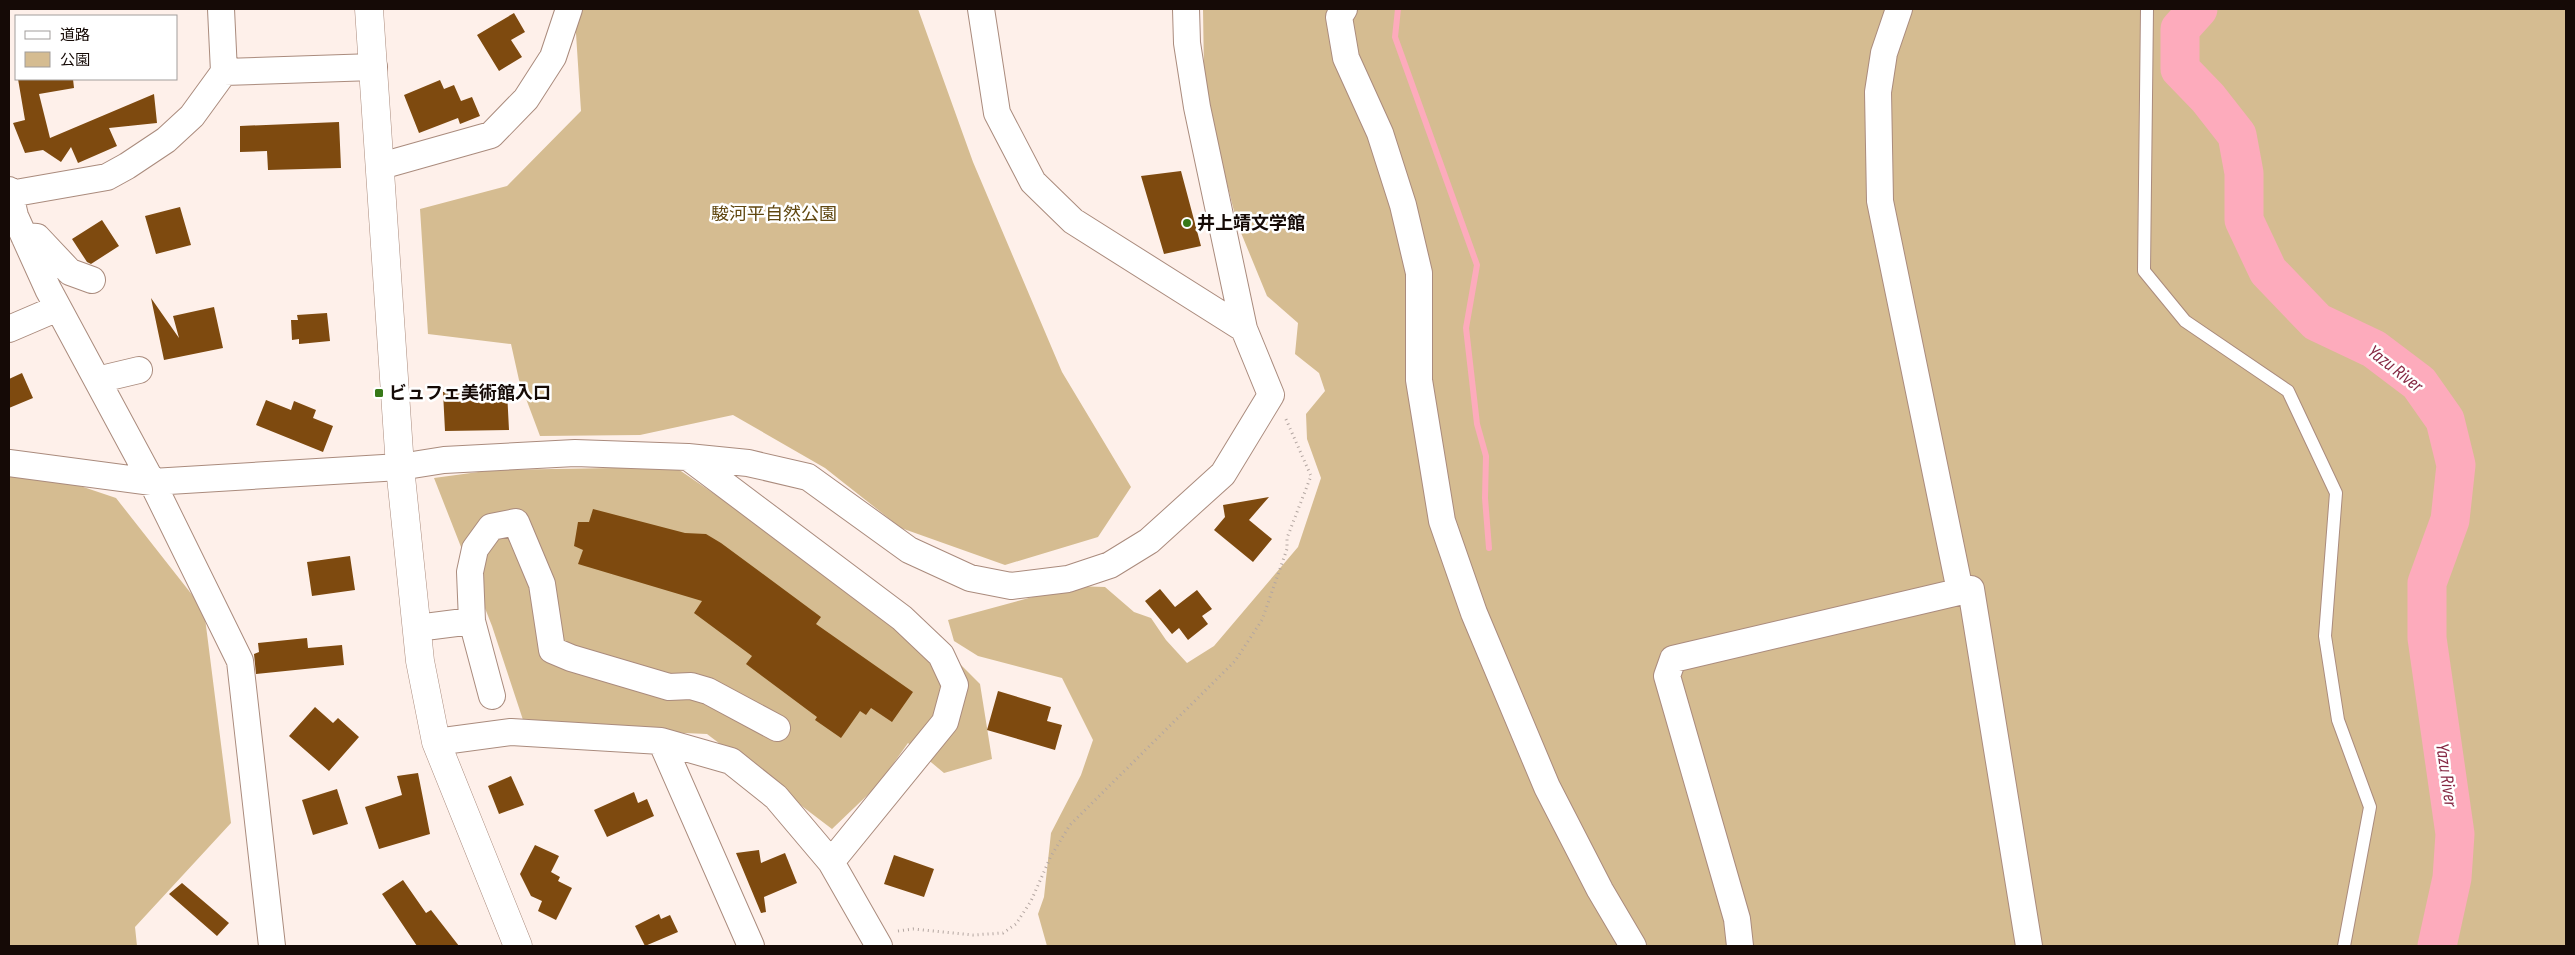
<svg xmlns="http://www.w3.org/2000/svg" width="2575" height="955" viewBox="0 0 2575 955" font-family="'Sofia Sans Condensed','Noto Sans JP',sans-serif">
	<rect width="100%" height="100%" fill="#fef0ea"/>
	<path fill="#d5bc91" d="M578,9h340l55,153 89,210 69,115 -33,50 -93,28 -104,-37 -76,-60 -92,-53 -93,20 -100,1 -21,-56 -8,-36 -83,-10 -8,-125 87,-23 74,-75 -6,-93z
		M1203,9h1363v937h-1519l-9,-32 6,-17 7,-64 30,-58 12,-35 -31,-62 -84,-22 -24,-15 -6,-21 125,-34 32,1 29,25 17,6 15,22 21,23 27,-17 84,-99 23,-69 -14,-39 -1,-25 19,-23 -6,-18 -24,-19 3,-31 -31,-27 -30,-73 -23,-91 -10,-59z
		M9,462l107,36 88,112 27,213 -96,104 2,19h-128z
		M675,467l279,191 26,26 12,75 -48,14 -36,-30 -30,42 -46,44 -125,-95 -182,-8 -33,-100 -58,-148 59,-8z"/>
	<g fill="none" stroke-linecap="round" stroke-linejoin="round">
		<path stroke="#fdabbc" stroke-width="6" d="M1398,9l-3,28 82,228 -11,63 11,96 9,32 -1,42 4,50"/>
		<path stroke="#fdabbc" stroke-width="39" d="M2198,9l-18,20v40l28,29 29,37 7,38v47l24,51 49,51 57,27 45,34 26,37 11,45 -6,55 -23,63v55l28,196 -3,44 -15,68"/>
	</g>
	<path fill="#7e4a0f" d="M514,13l11,19 -14,8 11,17 -23,14 -22,-36z
		M18,79h55l1,9 -35,6 11,44 104,-44 3,29 -48,5 8,18 -39,17 -7,-16 -10,15 -18,-12 -18,3 -12,-30 12,-3z
		M440,80l4,9 10,-4 7,16 11,-4 8,19 -20,8 -2,-6 -39,15 -15,-38z
		M339,122l2,46 -73,2 -1,-19 -27,1v-26z
		M1181,171l20,75 -37,8 -23,-78z
		M180,207l11,38 -35,9 -11,-38z
		M102,220l17,26 -28,18 -4,-2 -15,-23z
		M151,298l28,40 -6,-22 41,-9 9,41 -59,12z
		M327,313l3,28 -31,3v-5l-7,1 -1,-20h7l-1,-5z
		M22,373l11,25 -24,10v-29z
		M475,391h32l2,39 -64,1 -2,-39z
		M266,400l25,10 3,-9 22,9 -3,8 20,8 -10,26 -67,-27z
		M1269,497l-20,23 23,19 -19,23 -39,-32 11,-13 -2,-12z
		M593,509l92,24 21,1 15,9 100,74 -5,7 97,68 -21,30 -21,-14 -5,7 -6,-4 -19,27 -26,-18 2,-3 -71,-53 6,-8 -58,-43 8,-12 -124,-37 5,-14 -9,-4 4,-24h11z
		M350,556l5,34 -43,6 -5,-34z
		M1160,589l15,18 22,-17 15,19 -10,7 6,8 -20,16 -9,-12 -7,6 -27,-33z
		M307,638l1,10 34,-3 2,20 -88,9 -2,-20 5,-2 -1,-9z
		M998,691l53,16 -4,14 15,4 -7,25 -68,-20z
		M315,707l18,16 5,-5 21,19 -30,34 -40,-35z
		M418,773l12,61 -51,15 -14,-42 37,-12 -5,-19z
		M511,776l13,29 -25,9 -11,-28z
		M337,789l11,35 -35,11 -11,-35z
		M634,792l4,11 9,-4 7,17 -47,21 -13,-27z
		M535,845l24,11 -8,16 9,5 -2,4 14,7 -16,32 -18,-9 4,-10 -11,-5 -11,-22z
		M759,850l2,13 24,-10 12,30 -33,14 2,15 -5,1 -25,-60z
		M894,855l40,14 -10,28 -40,-13z
		M403,880l23,33 5,-3 28,36h-42l-35,-52z
		M182,883l47,40 -12,13 -48,-42z
		M659,914l2,5 9,-4 8,17 -33,14 -10,-20z"/>
	<g fill="none" stroke-linecap="round" stroke-linejoin="round">
		<defs>
			<path id="service" d="M2147,9l-3,262 41,50 103,70 48,102 -11,143 13,84 32,87 -26,139"/>
			<path id="minor" d="M1186,9l1,34 10,64 47,222
				M1344,9l-5,8 7,41 34,75 23,72 16,68v107l23,141 32,92 73,174 53,103 33,56
				M1899,9l-15,44 -6,39 2,109 80,390
				M224,72l150,-5
				M381,166l110,-31 35,-36 27,-42 16,-48
				M9,190l6,26 33,73 104,193 88,179 32,285
				M10,194l97,-17 20,-11 39,-26 26,-24 32,-44 -3,-63
				M24,236l13,1 33,35 22,8
				M9,329l49,-21
				M97,380l42,-10
				M688,457l214,161 39,37 14,30 -10,37 -114,140
				M9,463l143,19 248,-15 44,-7 131,-7 113,4 60,6 60,14 101,73 61,28 41,8 57,-7 42,-14 39,-24 74,-67 48,-79 -27,-66 -171,-108 -40,-39 -36,-69 -16,-104
				M472,621l-2,-49 5,-23 16,-22 25,-5 26,62 10,66 19,8 98,29 22,-1 17,5 69,37
				M417,628l55,-7 20,75
				M661,741l90,205
				M436,742l75,-10 150,9 70,20 45,36 55,65 48,84
				M1740,946l-3,-27 -70,-243 6,-17 298,-70 58,357"/>
			<path id="tertiary" d="M369,9l31,458 20,194 16,81 82,204"/>
		</defs>
		<use href="#service" stroke="#aa8b7d" stroke-width="14"/>
		<use href="#minor" stroke="#aa8b7d" stroke-width="28"/>
		<use href="#tertiary" stroke="#aa8b7d" stroke-width="29"/>
		<path stroke="#b3a6a1" stroke-width="3" stroke-dasharray="1 4" stroke-linecap="butt" d="M898,931l15,-2 60,6 30,-2 13,-9 15,-23 20,-45 19,-31 165,-164 27,-41 25,-71v-11l24,-62 -26,-59"/>
		<use href="#service" stroke="#fff" stroke-width="12"/>
		<use href="#minor" stroke="#fff" stroke-width="26"/>
		<use href="#tertiary" stroke="#fff" stroke-width="28"/>
	</g>
	<g fill="#377918" stroke="#fff" stroke-width="2">
		<circle cx="1187" cy="223" r="5"/>
		<rect x="374" y="388" width="10" height="10" rx="2.5"/>
	</g>
	<g text-anchor="middle" dominant-baseline="central" stroke-width="5" stroke-linejoin="round" paint-order="stroke">
		<g font-size="18" fill="#604710" stroke="#fff">
			<text x="774" y="214">駿河平自然公園</text>
		</g>
		<g font-size="18" font-weight="bold" fill="#150a06" stroke="#fff" text-anchor="start">
			<text x="1197" y="223">井上靖文学館</text>
			<text x="389" y="393">ビュフェ美術館入口</text>
		</g>
		<g font-size="19" font-style="italic" fill="#852843" stroke="#fff">
			<text transform="translate(2395 369) rotate(38)">Yazu River</text>
			<text transform="translate(2446 775) rotate(82)">Yazu River</text>
		</g>
	</g>
	<rect width="2575" height="955" fill="none" stroke="#150a06" stroke-width="20"/>
	<rect x="15" y="15" width="162" height="65" fill="#ffffff" stroke="#a19d9b"/>
	<rect x="25" y="31" width="25" height="8" fill="#ffffff" stroke="#a19d9b"/>
	<text x="60" y="40" font-size="15" fill="#150a06">道路</text>
	<rect x="25" y="52" width="25" height="15" fill="#d5bc91" stroke="#a19d9b"/>
	<text x="60" y="65" font-size="15" fill="#150a06">公園</text>
</svg>
